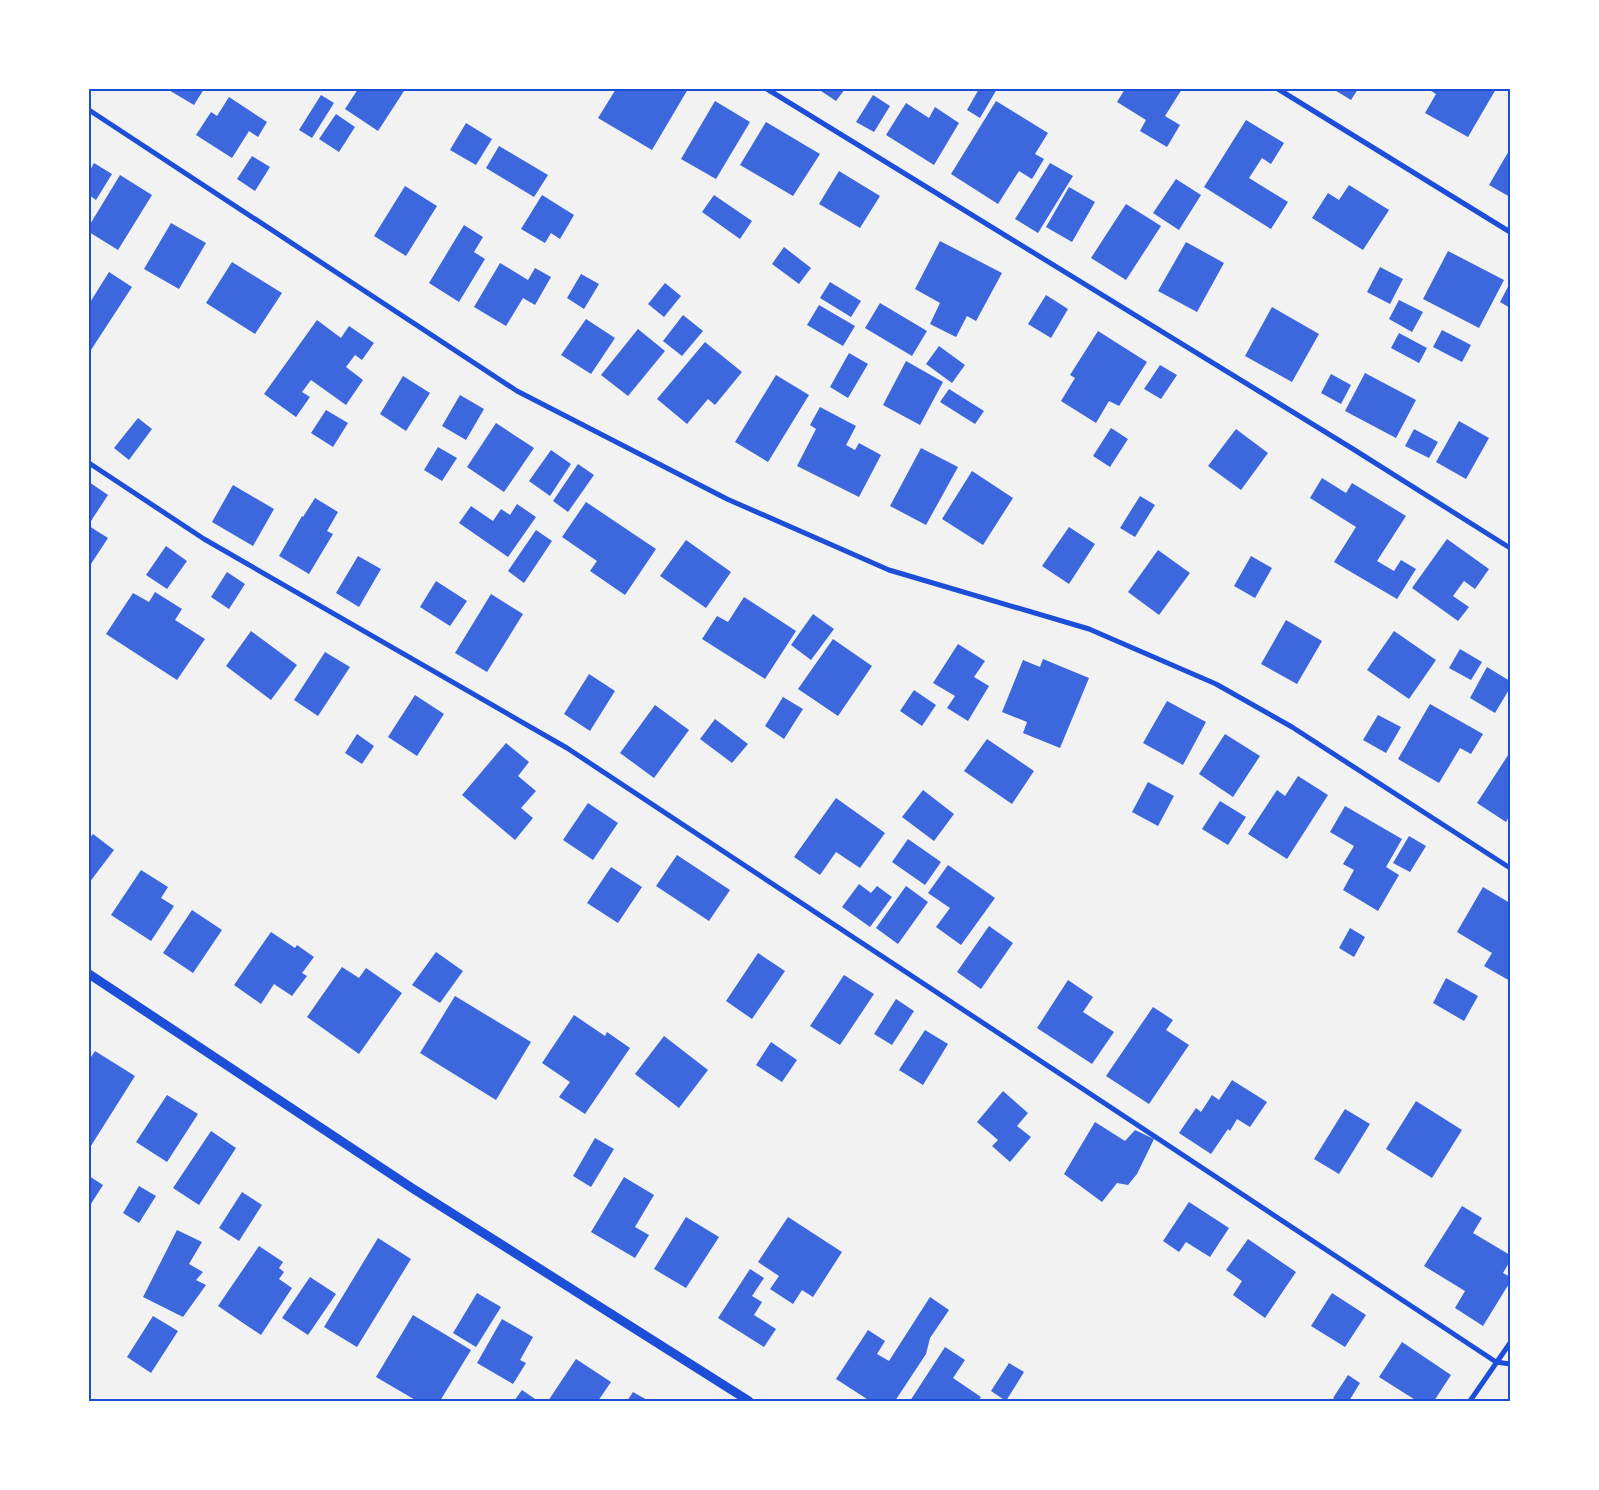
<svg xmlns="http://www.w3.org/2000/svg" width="1599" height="1490" viewBox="0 0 1599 1490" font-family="Inter,sans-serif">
	<rect width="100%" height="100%" fill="#f2f2f2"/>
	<path fill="#3d67dc" d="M167,89h37l-10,16z
		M358,89h43l3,2 -26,40 -33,-22z
		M616,89h72l-36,61 -54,-32z
		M818,89h27l-9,12z
		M979,89h18l-17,29 -13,-8z
		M1125,89h57l-17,27 15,9 -13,22 -27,-16 6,-11 -29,-18z
		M1333,89h25l-7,11z
		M1428,89h68l-28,48 -43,-24 11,-19z
		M321,95l13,8 -22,35 -13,-8z
		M873,95l17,11 -16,26 -18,-10z
		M229,97l38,25 -9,15 -9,-6 -17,27 -36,-23 15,-23 6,4z
		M715,101l35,21 -34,57 -35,-20z
		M996,101l52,32 -13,21 9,5 -12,20 -13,-8 -21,33 -47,-30z
		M906,103l23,15 6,-11 24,16 -25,42 -48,-30z
		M336,114l19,13 -16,25 -20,-13z
		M1246,120l38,23 -13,21 -9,-6 -13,20 39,24 -17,27 -67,-42z
		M766,122l54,32 -27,42 -53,-31z
		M466,123l26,16 -16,26 -26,-15z
		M499,146l49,29 -14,22 -48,-29z
		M1510,149v48l-21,-12z
		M252,156l18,11 -15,24 -18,-12z
		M94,163l18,11 -16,26 -7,-5v-23z
		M1050,163l23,13 -35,57 -23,-14z
		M839,171l41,25 -20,32 -41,-24z
		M120,175l32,20 -34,55 -29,-18v-6z
		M1176,179l25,16 -22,35 -26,-17z
		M1349,185l40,25 -26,40 -51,-32 16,-25 11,7z
		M405,186l32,20 -31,50 -32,-20z
		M1069,187l26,15 -23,40 -26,-15z
		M542,195l32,20 -14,24 -9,-6 -6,10 -24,-14z
		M714,195l38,26 -12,18 -38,-27z
		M1126,204l35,22 -35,54 -35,-22z
		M171,223l35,20 -27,46 -35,-20z
		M464,225l19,12 -9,15 11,7 -26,43 -30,-19z
		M940,241l62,32 -26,48 -9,-5 -11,21 -26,-13 10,-21 -25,-14z
		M1186,242l38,21 -27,49 -39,-21z
		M784,247l27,21 -12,16 -27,-20z
		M1448,251l56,29 -25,48 -56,-29z
		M232,262l50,31 -27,41 -49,-31z
		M500,263l28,17 7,-12 16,9 -16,28 -12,-7 -17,28 -32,-19z
		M1380,267l23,12 -13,25 -23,-12z
		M109,272l23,15 -43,66v-49z
		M581,274l18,10 -15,25 -17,-11z
		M830,282l31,19 -10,16 -31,-19z
		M665,283l16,13 -17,21 -16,-13z
		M1510,283v25l-10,-6z
		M1046,295l22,14 -17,29 -23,-14z
		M1399,300l24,12 -11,20 -23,-13z
		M880,303l47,28 -15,25 -47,-28z
		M819,305l36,21 -12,20 -36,-21z
		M1272,307l47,27 -27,48 -47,-26z
		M683,315l20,16 -21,25 -19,-15z
		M586,319l29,19 -24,36 -30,-19z
		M317,320l24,18 8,-12 25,17 -12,17 -7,-5 -9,12 17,13 -17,25 -35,-25 -9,12 8,5 -14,20 -32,-23z
		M638,329l27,22 -37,45 -27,-21z
		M1442,330l29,15 -9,17 -29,-15z
		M1098,331l49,31 -28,44 -10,-5 -13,22 -35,-22 14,-23 -5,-3z
		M1399,333l28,15 -8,15 -28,-15z
		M705,342l37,30 -27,33 -7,-6 -21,25 -30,-25z
		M939,346l26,19 -13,18 -26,-19z
		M849,353l19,11 -20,34 -18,-11z
		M906,361l37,21 -23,43 -37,-20z
		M1160,365l17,10 -16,24 -17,-10z
		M1365,373l51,27 -20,38 -51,-27z
		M1331,374l20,11 -10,19 -20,-11z
		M776,375l33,20 -41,67 -33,-20z
		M403,376l27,17 -24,38 -26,-17z
		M949,389l35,22 -9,13 -35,-22z
		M460,395l24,14 -18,31 -24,-14z
		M820,407l36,19 -10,19 9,5 4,-7 22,12 -22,42 -62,-31 19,-37 -6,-4z
		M326,410l22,13 -15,24 -22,-14z
		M138,418l14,11 -23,31 -15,-12z
		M1459,421l30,17 -23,41 -30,-17z
		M496,423l38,25 -30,44 -37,-25z
		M1111,428l17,11 -18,28 -17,-11z
		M1236,429l32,24 -27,37 -33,-24z
		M1414,429l24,13 -9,16 -24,-12z
		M438,447l19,11 -15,23 -18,-11z
		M921,448l37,19 -32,58 -36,-19z
		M551,450l20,14 -21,32 -21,-15z
		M578,464l16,11 -26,37 -15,-11z
		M972,471l41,27 -30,47 -41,-26z
		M1322,478l24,15 6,-10 54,33 -29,45 17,10 7,-11 15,9 -19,30 -63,-37 22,-35 -46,-29z
		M89,482l19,13 -19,29z
		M233,485l41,24 -21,37 -41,-24z
		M1140,496l15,9 -20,32 -15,-9z
		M315,498l23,14 -11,19 6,3 -24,40 -30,-18 23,-40 1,1z
		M586,502l70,47 -31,46 -35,-24 7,-10 -35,-24z
		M517,504l19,13 -28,40 -49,-34 12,-17 22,15 8,-12 9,6z
		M89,526l19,12 -19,29z
		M1069,527l26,17 -26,40 -27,-18z
		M536,530l16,11 -28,42 -16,-12z
		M1447,539l42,30 -14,20 -11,-8 -11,15 16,11 -11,14 -46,-33z
		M686,540l45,32 -25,36 -46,-32z
		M166,546l21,15 -20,28 -21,-14z
		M1158,550l32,23 -31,42 -31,-23z
		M358,556l23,13 -22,38 -23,-14z
		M1251,556l21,12 -17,30 -21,-12z
		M227,572l18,12 -16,25 -18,-12z
		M436,581l31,20 -17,25 -30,-19z
		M155,592l27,17 -7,11 30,19 -28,41 -71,-46 27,-41 16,9z
		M491,594l32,20 -36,58 -32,-19z
		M744,597l52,34 -31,48 -63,-40 15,-23 11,6z
		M813,614l21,15 -23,31 -20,-15z
		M1286,620l36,21 -25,43 -36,-20z
		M251,631l46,34 -26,35 -45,-34z
		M1394,631l42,29 -27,39 -42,-29z
		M833,639l39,27 -34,50 -40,-27z
		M958,644l27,17 -11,16 15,9 -21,35 -21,-13 8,-12 -22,-13z
		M1460,649l22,13 -11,18 -22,-12z
		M325,652l25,15 -32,49 -24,-16z
		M1043,659l46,19 -29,70 -37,-15 4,-11 -25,-10 21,-52 17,7z
		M1487,667l23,14v7l-15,25 -25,-15z
		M589,674l26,17 -25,40 -26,-17z
		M914,690l22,15 -14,21 -22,-15z
		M415,695l29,19 -27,42 -29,-19z
		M783,697l20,12 -19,30 -19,-13z
		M1167,701l39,21 -23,43 -40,-22z
		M1430,704l53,30 -12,20 -11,-6 -21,35 -41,-24z
		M655,705l34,25 -35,48 -34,-25z
		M1378,715l23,12 -15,26 -23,-13z
		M715,719l33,25 -16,19 -32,-24z
		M357,734l17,12 -12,18 -17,-11z
		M1225,734l35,22 -27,41 -34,-23z
		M987,739l47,32 -22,33 -48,-33z
		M506,743l23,19 -11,14 18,15 -15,17 12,10 -18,22 -53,-45z
		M1510,752v63l-4,7 -29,-19z
		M1298,776l30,19 -41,64 -39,-25 29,-44 8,6z
		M1148,782l26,14 -16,30 -26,-14z
		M923,790l31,24 -20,27 -32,-24z
		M836,798l49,35 -25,35 -24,-16 -16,23 -26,-18z
		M1220,801l26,16 -18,28 -26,-16z
		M588,803l30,20 -25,37 -30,-20z
		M1345,806l57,33 -16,28 13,8 -21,36 -35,-21 11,-20 -11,-6 11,-18 -24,-14z
		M93,834l21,16 -25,33v-44z
		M1409,836l17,10 -16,26 -17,-9z
		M908,839l33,23 -16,23 -33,-23z
		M677,855l53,35 -21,31 -53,-35z
		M948,865l47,33 -34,47 -25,-18 14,-19 -22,-15z
		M611,867l31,20 -24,36 -31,-20z
		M141,870l27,17 -7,11 13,8 -23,35 -40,-26z
		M859,884l12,9 6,-7 15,11 -22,30 -28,-20z
		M906,886l22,16 -30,42 -22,-16z
		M1483,887l27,16v78l-26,-15 8,-13 -35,-21z
		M192,910l30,20 -29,43 -30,-20z
		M989,926l24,17 -32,46 -24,-17z
		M1350,928l15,9 -11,20 -15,-9z
		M271,932l24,16 2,-3 17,12 -12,16 5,3 -15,20 -18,-12 -13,20 -27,-19z
		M436,952l27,19 -23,32 -28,-18z
		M758,953l27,18 -33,48 -26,-18z
		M342,967l17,11 7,-10 36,25 -43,61 -52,-37z
		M844,975l30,19 -34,51 -30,-19z
		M1446,978l32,18 -14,25 -31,-18z
		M1068,980l25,17 -10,15 31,20 -22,32 -55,-36z
		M455,996l76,46 -35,58 -76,-47z
		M896,999l18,12 -22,34 -18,-11z
		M1153,1007l20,13 -7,10 23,15 -40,59 -43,-28z
		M574,1015l31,21 2,-4 23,16 -45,66 -26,-17 11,-15 -28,-19z
		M925,1030l23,14 -25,41 -24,-15z
		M664,1036l44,34 -29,38 -44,-34z
		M771,1042l26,18 -15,22 -26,-17z
		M95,1051l40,25 -46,73v-89z
		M1232,1080l35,22 -17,25 -13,-8 -7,12 -2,-2 -17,25 -32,-21 17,-25 5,4 11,-17 7,5z
		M1003,1091l25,22 -11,13 14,11 -21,25 -18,-16 6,-6 -21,-18z
		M167,1095l31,19 -31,48 -31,-20z
		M1416,1101l46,29 -30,48 -46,-29z
		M1345,1109l25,15 -31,50 -25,-15z
		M1095,1122l30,19 10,-11 19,9 -17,35 -9,11 -11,-2 -15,19 -38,-28z
		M211,1131l25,17 -37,57 -26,-17z
		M595,1138l19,11 -23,38 -18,-11z
		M89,1176l14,9 -14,22z
		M624,1177l30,18 -19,32 14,8 -14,23 -44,-26z
		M139,1186l17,10 -17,27 -16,-10z
		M242,1192l20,13 -23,36 -20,-13z
		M1189,1202l40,26 -19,29 -24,-15 -7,10 -16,-11z
		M1462,1206l20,12 -9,15 37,22v6l-7,12 7,4v5l-27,44 -28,-18 10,-17 -41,-25z
		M686,1217l33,20 -33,51 -32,-19z
		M788,1217l54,35 -29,45 -11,-7 -9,14 -23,-15 9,-13 -21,-14z
		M177,1230l25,12 -13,22 14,8 -7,8 10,5 -23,32 -40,-20z
		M378,1238l33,21 -54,88 -33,-20z
		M1248,1239l48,33 -31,46 -32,-23 9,-14 -16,-11z
		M259,1246l24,16 -4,6 5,4 -5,7 13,9 -31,47 -43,-29z
		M750,1269l14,9 -12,18 10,6 -8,13 22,14 -12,18 -46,-29z
		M310,1277l26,17 -28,41 -26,-17z
		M477,1293l24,14 -25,40 -23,-14z
		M1332,1293l34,22 -21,32 -34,-21z
		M930,1297l19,13 -19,28 -4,16 -31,47h-25l-34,-22 32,-49 17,11 -8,13 12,7z
		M413,1315l58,35 -31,51h-23l-41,-24z
		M153,1316l25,15 -27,42 -24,-16z
		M502,1319l31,18 -13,23 6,3 -13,21 -36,-21z
		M1402,1342l49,33 -17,26h-17l-38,-24z
		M945,1347l20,13 -12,18 28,19 -3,4h-68z
		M576,1359l35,23 -13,19h-50z
		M1009,1363l15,9 -18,29 -15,-10z
		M1348,1375l12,8 -11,18h-11l-5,-3z
		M522,1390l16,11h-24z
		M633,1392l16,9h-22z"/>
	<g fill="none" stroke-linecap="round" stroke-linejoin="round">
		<path stroke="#1d4ed8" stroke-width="5" d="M767,89l586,360 157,99
			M1278,89l232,143
			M89,110l428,281 210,108 162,71 200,59 127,55 76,43 218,141
			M89,463l115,76 363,209 929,614 14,2
			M1470,1401l40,-58"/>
		<path stroke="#1d4ed8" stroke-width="9" d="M89,974l323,214 337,213"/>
	</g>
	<rect width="1599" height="1490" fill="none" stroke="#ffffff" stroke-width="180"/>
	<rect x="90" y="90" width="1419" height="1310" fill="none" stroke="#1d4ed8" stroke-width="2"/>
</svg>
